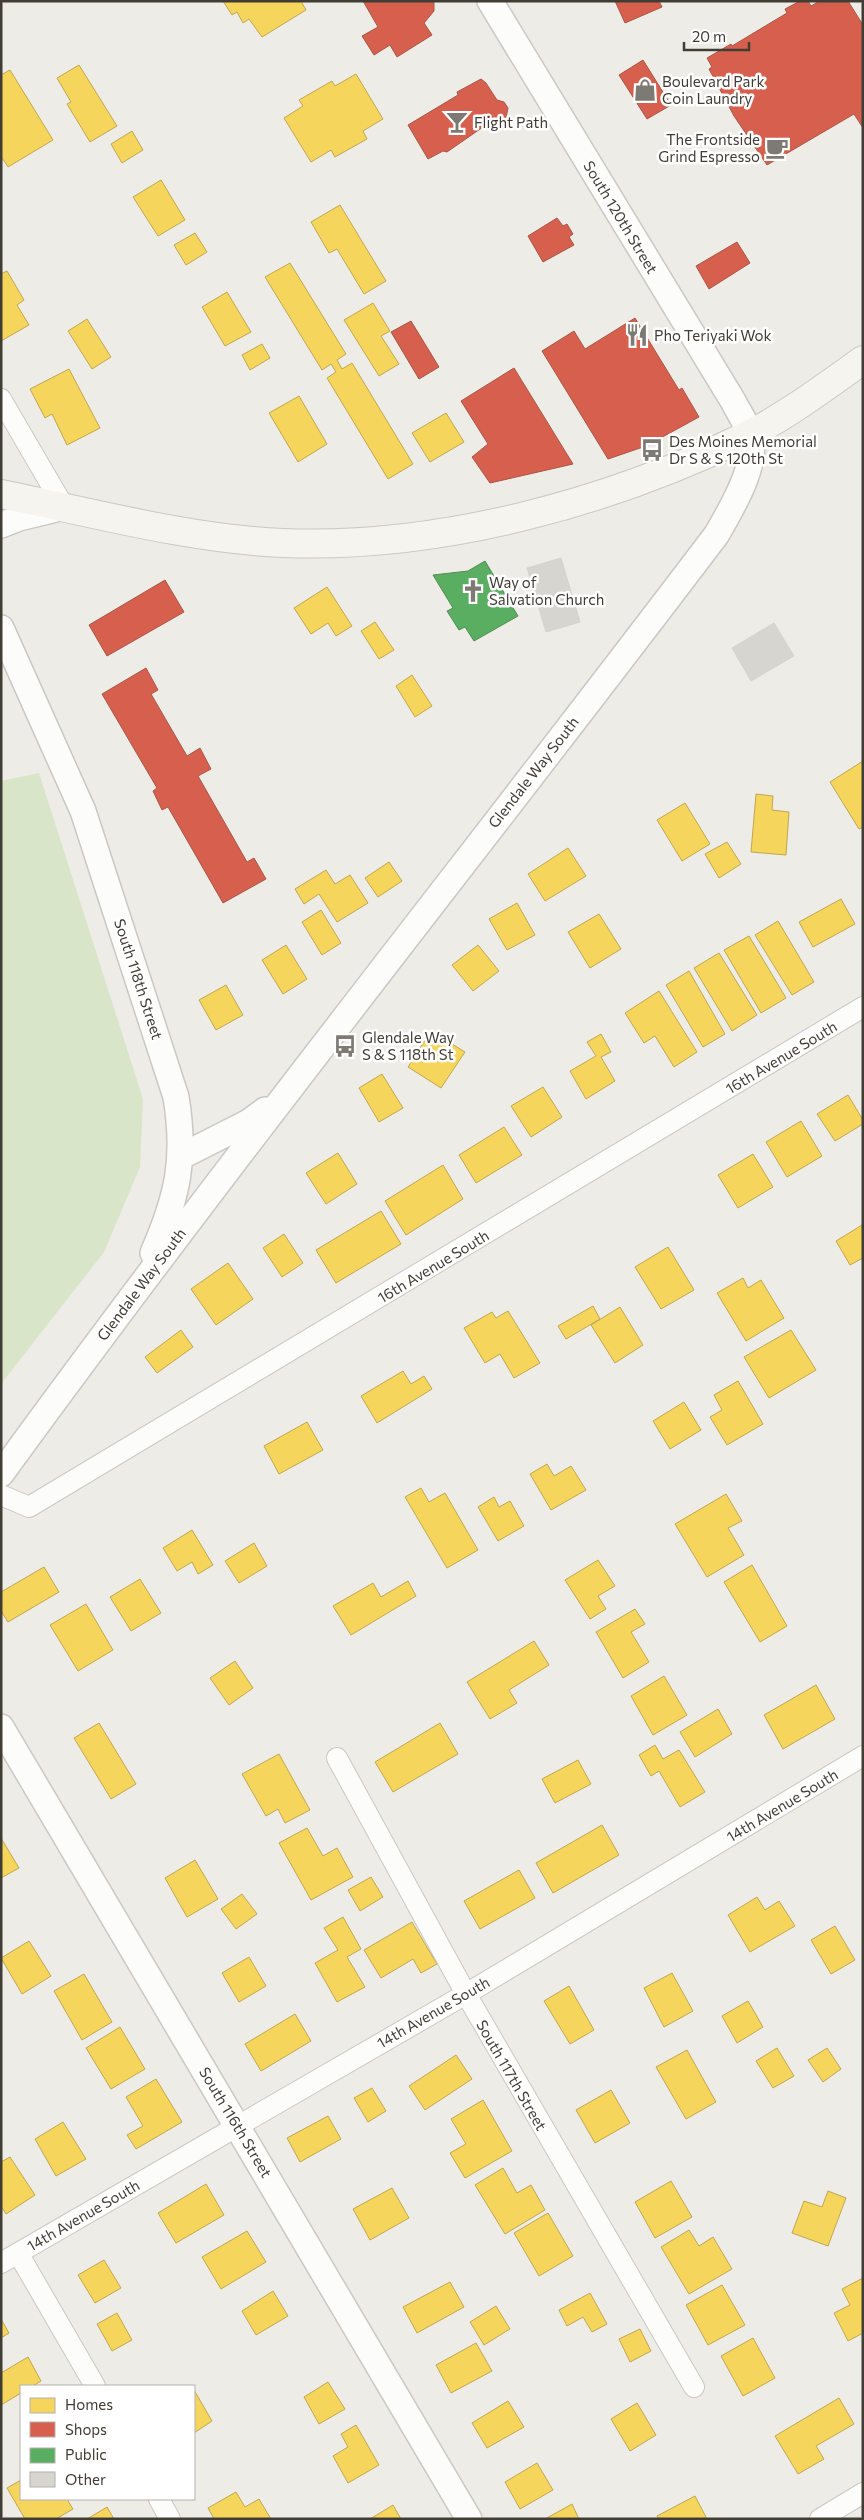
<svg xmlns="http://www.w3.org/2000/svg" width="864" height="2520" viewBox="0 0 864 2520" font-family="Commissioner,sans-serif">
	<rect width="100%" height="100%" fill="#edece7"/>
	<path fill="#d9e5c9" d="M39,773l104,326 -3,68 -36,85 -103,132v-603z"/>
	<path fill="#f6d55c" stroke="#c0a750" d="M223,1h78l5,9 -44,27 -13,-18 -6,4 -6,-11 -5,3z
		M79,65l38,61 -27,16 -23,-38 4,-2 -14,-24z
		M10,70l43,70 -45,27 -7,-11v-81z
		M356,74l27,45 -20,12 4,8 -32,18 -4,-7 -20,12 -27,-44 19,-12 -4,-6 33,-19 3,5z
		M132,131l11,19 -21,13 -11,-19z
		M161,180l24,40 -27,16 -25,-39z
		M340,205l46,76 -22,13 -27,-45 -8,4 -18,-31z
		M195,233l12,19 -21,13 -12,-20z
		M290,263l56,91 -9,6 5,9 10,-6 61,101 -25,15 -61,-101 9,-6 -5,-8 -9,6 -57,-93z
		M7,271l17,29 -7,5 12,20 -28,16v-67z
		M227,292l24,40 -26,14 -23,-39z
		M373,303l17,28 -9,5 18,28 -20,12 -35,-56z
		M87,319l24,38 -19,12 -24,-38z
		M262,344l8,14 -20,12 -8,-15z
		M69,369l31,59 -33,17 -15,-31 -7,4 -15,-29z
		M299,396l28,48 -29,18 -29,-49z
		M446,413l18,29 -34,20 -18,-29z
		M327,587l25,39 -16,10 -8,-13 -17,11 -17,-26z
		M375,622l19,28 -15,9 -18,-28z
		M412,675l20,31 -17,11 -19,-31z
		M863,761v66l-4,2 -29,-47z
		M756,794l17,2 -1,14 17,2 -3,43 -35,-3z
		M685,803l25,41 -28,17 -25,-41z
		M727,842l14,22 -22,14 -14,-24z
		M568,848l18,28 -41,25 -17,-27z
		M389,862l13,19 -24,16 -13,-19z
		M326,870l9,14 15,-9 18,28 -31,19 -18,-28 -15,10 -9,-15z
		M841,899l14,25 -42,23 -14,-25z
		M517,903l18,32 -28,15 -18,-31z
		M321,910l20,33 -19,12 -20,-33z
		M599,914l22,35 -31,19 -22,-36z
		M778,921l36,61 -22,13 -37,-60z
		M749,936l37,62 -25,15 -37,-63z
		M286,945l21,34 -24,15 -21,-34z
		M478,945l21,26 -26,20 -21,-26z
		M719,953l38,62 -25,16 -38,-63z
		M689,971l36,63 -22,13 -37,-62z
		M226,985l17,30 -27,15 -17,-30z
		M659,991l38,61 -23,15 -19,-31 -11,7 -19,-30z
		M431,1031l34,21 -24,36 -33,-21z
		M601,1034l10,18 -10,5 14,24 -29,18 -16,-28 26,-15 -9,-14z
		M382,1074l21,34 -24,14 -20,-34z
		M543,1087l19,30 -31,20 -20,-31z
		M848,1095l15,25v4l-28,17 -18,-27z
		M801,1121l21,35 -35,21 -21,-35z
		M504,1127l18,28 -46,28 -17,-28z
		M338,1153l19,31 -31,20 -20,-31z
		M753,1154l20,33 -35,21 -20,-33z
		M443,1165l20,34 -57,36 -21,-34z
		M381,1211l20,33 -65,39 -20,-33z
		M862,1225l1,33 -13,7 -14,-24z
		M284,1234l19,29 -21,14 -19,-29z
		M668,1247l26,43 -33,19 -26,-42z
		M228,1263l25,36 -37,26 -25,-36z
		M743,1278l5,10 13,-8 23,38 -38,23 -29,-48z
		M593,1306l7,13 -34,20 -8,-13z
		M620,1307l23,38 -28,18 -24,-38z
		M508,1311l32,52 -26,15 -14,-24 -15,9 -21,-35 28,-16 4,6z
		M181,1330l12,17 -36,26 -12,-16z
		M791,1330l25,40 -47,28 -25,-41z
		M403,1371l8,13 13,-8 8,13 -55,34 -16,-27z
		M738,1381l25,43 -36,21 -17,-28 12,-7 -8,-15z
		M684,1402l17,28 -31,19 -17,-28z
		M307,1422l16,28 -44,24 -15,-28z
		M547,1464l7,12 17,-10 15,24 -35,20 -21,-36z
		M421,1488l8,14 16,-9 33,57 -31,18 -42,-71z
		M726,1494l16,27 -14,7 16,27 -37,22 -32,-53z
		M494,1497l5,10 11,-6 14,25 -26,15 -20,-34z
		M192,1530l21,35 -15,9 -6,-12 -15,9 -14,-23z
		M254,1543l13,23 -28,17 -14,-22z
		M598,1560l17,26 -17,10 8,13 -16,10 -25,-39z
		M752,1565l35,61 -27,16 -36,-60z
		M44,1567l15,25 -51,30 -7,-11v-19z
		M140,1579l21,34 -30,18 -21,-34z
		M408,1581l8,15 -65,39 -18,-29 40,-23 8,14z
		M86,1604l27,46 -35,21 -28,-46z
		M635,1609l10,15 -14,8 18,30 -26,16 -27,-46z
		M534,1641l15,24 -40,25 8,13 -27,16 -23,-37z
		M235,1661l18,27 -24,17 -19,-27z
		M664,1676l23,39 -34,20 -22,-39z
		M816,1685l19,34 -52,30 -19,-34z
		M718,1709l14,25 -37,23 -15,-25z
		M99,1723l37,61 -25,15 -37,-61z
		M440,1723l18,31 -65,38 -18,-30z
		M655,1745l8,14 16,-9 26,42 -25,15 -21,-36 -8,5 -12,-21z
		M279,1754l31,56 -25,13 -7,-14 -12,7 -24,-42z
		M578,1760l13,24 -36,19 -13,-24z
		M602,1825l17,30 -66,38 -17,-30z
		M307,1828l16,28 14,-8 16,29 -42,23 -32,-57z
		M1,1838l18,30 -18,10z
		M195,1860l23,39 -31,18 -22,-39z
		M519,1870l16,28 -55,31 -16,-28z
		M371,1877l12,20 -23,14 -12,-21z
		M242,1894l15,20 -21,15 -15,-20z
		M757,1897l8,13 14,-9 16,25 -45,26 -22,-37z
		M343,1917l18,32 -14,8 18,30 -28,15 -22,-39 23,-13 -14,-22z
		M412,1922l25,42 -16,9 -8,-14 -32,19 -17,-28z
		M835,1926l20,34 -24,14 -20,-34z
		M29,1941l22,35 -29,18 -21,-36z
		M249,1957l17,29 -27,16 -17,-29z
		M672,1973l21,38 -29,16 -20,-39z
		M84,1974l28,48 -30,18 -28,-49z
		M569,1986l25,44 -24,14 -26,-43z
		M748,2001l15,26 -26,16 -15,-27z
		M295,2014l16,27 -50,30 -16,-27z
		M120,2027l25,42 -34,20 -25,-41z
		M777,2048l17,28 -21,12 -17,-27z
		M827,2048l14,21 -18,13 -15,-22z
		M687,2050l29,52 -30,17 -30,-52z
		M456,2055l16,24 -47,31 -16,-24z
		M156,2079l26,43 -46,27 -9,-14 16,-9 -17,-29z
		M372,2088l14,23 -18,11 -14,-24z
		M611,2090l19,33 -35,20 -19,-33z
		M483,2100l29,51 -47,27 -15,-25 16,-9 -15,-25z
		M328,2116l13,23 -41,23 -13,-24z
		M63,2122l23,37 -30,17 -21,-37z
		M10,2157l25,38 -29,19 -5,-8v-44z
		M503,2168l14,25 14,-8 14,25 -40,24 -30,-49z
		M671,2181l21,36 -37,21 -20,-36z
		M206,2184l18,31 -48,28 -18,-30z
		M392,2188l17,30 -39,22 -17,-31z
		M828,2191l18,7 -18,48 -36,-13 12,-32 18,6z
		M548,2213l25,43 -34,20 -25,-43z
		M689,2230l10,16 14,-9 19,32 -43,25 -28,-47z
		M247,2231l19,31 -45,27 -19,-32z
		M104,2260l17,28 -26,15 -17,-28z
		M863,2278v55l-15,8 -14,-28 16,-8 -8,-16z
		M450,2282l14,25 -47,26 -14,-26z
		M722,2285l23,40 -37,20 -22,-40z
		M273,2291l15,25 -32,19 -14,-24z
		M590,2293l17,31 -15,8 -9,-15 -16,9 -8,-16z
		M496,2306l14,23 -26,16 -14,-23z
		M117,2313l15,27 -20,11 -15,-27z
		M1,2319l8,14 -8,5z
		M640,2329l11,22 -21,11 -11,-23z
		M753,2338l22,40 -32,18 -22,-40z
		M476,2343l16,28 -41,22 -15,-28z
		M28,2357l13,24 -8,5h-12v7l-20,12v-32z
		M328,2382l17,27 -26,15 -15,-27z
		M194,2390l18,31 -18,12z
		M839,2398l15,26 -38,22 8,13 -26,15 -23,-38z
		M508,2401l16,26 -37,21 -15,-25z
		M637,2403l19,32 -26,16 -19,-32z
		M356,2425l23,40 -31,18 -15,-27 15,-9 -7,-13z
		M537,2463l16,27 -33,19 -15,-27z
		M21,2480v19h46l6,10 -17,10h-31l-18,-31z
		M236,2492l9,15 14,-8 12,20h-57l-6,-11z
		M695,2496l12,23h-48l-2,-3z
		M572,2504l7,15h-34z
		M393,2505l8,14h-31z
		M107,2507l7,12h-27z"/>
	<path fill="#d6604d" stroke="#a95646" d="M363,1h71v10l-10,12 8,12 -35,22 -7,-12 -16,10 -12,-19 16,-9z
		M615,1h44l3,6 -37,16z
		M800,1h8l3,5 9,-5h28l15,24v103l-9,-14 -87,51 -33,-49 -25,-47 3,-2 -5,-9 24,-14 1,2 55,-33 -2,-4z
		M643,60l28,45 -24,14 -28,-44z
		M481,79l5,4 11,17 7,2 4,6 -2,10 -18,11 -5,-2 -36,25 -4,-1 -15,8 -20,-34 50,-30 -1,-3z
		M557,218l6,8 4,-2 6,10 -4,3 5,8 -31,17 -15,-26z
		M737,242l13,21 -41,26 -13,-23z
		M635,318l44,72 3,-2 17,29 -53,29 -38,13 -66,-108 32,-20 11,18z
		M411,321l28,46 -20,12 -28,-47z
		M514,368l59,96 -83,19 -18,-26 16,-13 -27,-43z
		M165,580l19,32 -77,44 -18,-31z
		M146,668l12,22 -7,4 36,62 13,-8 11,21 -13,7 49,86 7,-4 12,21 -43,24 -55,-96 -6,3 -9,-19 4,-3 -55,-94z"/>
	<path fill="#5aae61" stroke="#528c54" d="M485,561l33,55 -44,25 -9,-14 -6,3 -12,-19 6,-3 -20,-33 35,-4z"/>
	<path fill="#d6d5d0" stroke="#d5d3cd" d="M561,558l19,64 -34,10 -19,-64z
		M774,623l20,33 -43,25 -19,-33z"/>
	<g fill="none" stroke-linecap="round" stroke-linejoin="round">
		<defs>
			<path id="minor" d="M1,399l63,108
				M1,1495l28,12 834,-500
				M337,1758l129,236 228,393
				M18,2253l77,133
				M1,2263l465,-269 397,-238
				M159,2499l11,20
				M820,2519l43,-26"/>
			<path id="tertiary" d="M1,525l18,-7 45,-11
				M1,628l82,183 93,286c10,61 2,99 -23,156
				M182,1156l67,-34 16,-12
				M1,1474c232,-319 478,-626 716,-940 14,-25 44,-73 32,-102 -4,-11 -11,-21 -16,-31l-243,-400
				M1,1727l468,792"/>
			<path id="secondary" d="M1,494c93,19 188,45 282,49 157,6 325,-40 465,-108 37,-18 81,-51 115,-75"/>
		</defs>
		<use href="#minor" stroke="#c9c8c3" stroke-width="22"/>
		<use href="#tertiary" stroke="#c9c8c3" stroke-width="28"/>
		<use href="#secondary" stroke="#cbc9bf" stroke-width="30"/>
		<use href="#minor" stroke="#fcfcfb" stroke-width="20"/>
		<use href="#tertiary" stroke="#fcfcfb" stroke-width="25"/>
		<use href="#secondary" stroke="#f5f4ee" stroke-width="28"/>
	</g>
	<defs>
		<symbol id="shop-bare" viewBox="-9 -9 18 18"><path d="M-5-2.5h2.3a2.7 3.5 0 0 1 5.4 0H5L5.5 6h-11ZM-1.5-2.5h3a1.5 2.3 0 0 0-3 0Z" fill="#7d7a73" stroke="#fff" stroke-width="2.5" paint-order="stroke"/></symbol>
		<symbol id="bar-bare" viewBox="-9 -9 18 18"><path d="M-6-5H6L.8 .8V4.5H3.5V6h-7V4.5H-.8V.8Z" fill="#7d7a73" stroke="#fff" stroke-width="2.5" paint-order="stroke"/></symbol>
		<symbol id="cafe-bare" viewBox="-9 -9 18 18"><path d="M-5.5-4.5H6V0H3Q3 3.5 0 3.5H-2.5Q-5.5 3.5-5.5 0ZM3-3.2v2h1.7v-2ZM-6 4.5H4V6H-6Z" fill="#7d7a73" stroke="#fff" stroke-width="2.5" paint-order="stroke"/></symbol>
		<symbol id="restaurant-bare" viewBox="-9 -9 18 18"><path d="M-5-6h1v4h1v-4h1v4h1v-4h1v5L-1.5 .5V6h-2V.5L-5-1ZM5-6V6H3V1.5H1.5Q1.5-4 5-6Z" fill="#7d7a73" stroke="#fff" stroke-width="2.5" paint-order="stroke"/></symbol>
		<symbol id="bus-bare" viewBox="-9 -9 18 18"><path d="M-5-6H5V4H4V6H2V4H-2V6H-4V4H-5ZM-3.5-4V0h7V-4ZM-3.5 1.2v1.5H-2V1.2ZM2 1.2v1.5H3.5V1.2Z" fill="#7d7a73" stroke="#fff" stroke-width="2.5" paint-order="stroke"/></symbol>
		<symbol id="church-bare" viewBox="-9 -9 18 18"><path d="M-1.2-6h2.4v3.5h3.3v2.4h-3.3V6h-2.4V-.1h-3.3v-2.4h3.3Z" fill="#7d7a73" stroke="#fff" stroke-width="2.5" paint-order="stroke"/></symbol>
	</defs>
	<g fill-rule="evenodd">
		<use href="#shop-bare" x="629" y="74" width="32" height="32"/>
		<use href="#bar-bare" x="441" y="106" width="32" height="32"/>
		<use href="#cafe-bare" x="761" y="132" width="32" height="32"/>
		<use href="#restaurant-bare" x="621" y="319" width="32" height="32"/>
		<use href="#bus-bare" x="636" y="434" width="32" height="32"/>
		<use href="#church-bare" x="457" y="575" width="32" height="32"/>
		<use href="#bus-bare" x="329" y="1030" width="32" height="32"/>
	</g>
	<g text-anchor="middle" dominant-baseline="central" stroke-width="5" stroke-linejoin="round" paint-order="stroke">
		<g font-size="15" fill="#413d35" stroke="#fff" text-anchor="start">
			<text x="662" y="81">Boulevard Park<tspan x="662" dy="17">Coin Laundry</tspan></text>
			<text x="474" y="122">Flight Path</text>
			<text x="760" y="139" text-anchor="end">The Frontside<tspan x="760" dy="17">Grind Espresso</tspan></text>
			<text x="654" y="335">Pho Teriyaki Wok</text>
			<text x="669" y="441">Des Moines Memorial<tspan x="669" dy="17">Dr S &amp; S 120th St</tspan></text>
			<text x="489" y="582">Way of<tspan x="489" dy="17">Salvation Church</tspan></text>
			<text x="362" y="1037">Glendale Way<tspan x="362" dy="17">S &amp; S 118th St</tspan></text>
		</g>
		<g font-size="15" fill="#413d35" stroke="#fff">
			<text transform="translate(621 217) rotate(59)">South 120th Street</text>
			<text transform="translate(533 772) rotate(-52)">Glendale Way South</text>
			<text transform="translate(139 979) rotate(72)">South 118th Street</text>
			<text transform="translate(781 1057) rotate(-31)">16th Avenue South</text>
			<text transform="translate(433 1266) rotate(-31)">16th Avenue South</text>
			<text transform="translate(141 1284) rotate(-53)">Glendale Way South</text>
			<text transform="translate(782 1805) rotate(-31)">14th Avenue South</text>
			<text transform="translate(433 2012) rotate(-30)">14th Avenue South</text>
			<text transform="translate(512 2075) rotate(60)">South 117th Street</text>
			<text transform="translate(236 2122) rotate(59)">South 116th Street</text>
			<text transform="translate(83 2215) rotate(-30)">14th Avenue South</text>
		</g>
	</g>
	<rect width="864" height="2520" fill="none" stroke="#413d35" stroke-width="5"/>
	<rect x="20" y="2385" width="175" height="115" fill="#ffffff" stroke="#b3b1ae"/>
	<rect x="30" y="2398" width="25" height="15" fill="#f6d55c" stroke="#b3b1ae"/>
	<text x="65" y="2410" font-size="15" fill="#413d35">Homes</text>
	<rect x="30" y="2422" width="25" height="15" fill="#d6604d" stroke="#b3b1ae"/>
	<text x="65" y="2435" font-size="15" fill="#413d35">Shops</text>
	<rect x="30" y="2448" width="25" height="15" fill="#5aae61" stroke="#b3b1ae"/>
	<text x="65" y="2460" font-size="15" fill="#413d35">Public</text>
	<rect x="30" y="2472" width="25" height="15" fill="#d6d5d0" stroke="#b3b1ae"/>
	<text x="65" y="2485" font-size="15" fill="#413d35">Other</text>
	<path d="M684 42v8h65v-8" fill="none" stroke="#413d35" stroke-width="2.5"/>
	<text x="692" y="42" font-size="15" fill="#413d35" stroke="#ffffff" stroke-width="4" paint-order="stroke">20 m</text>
</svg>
